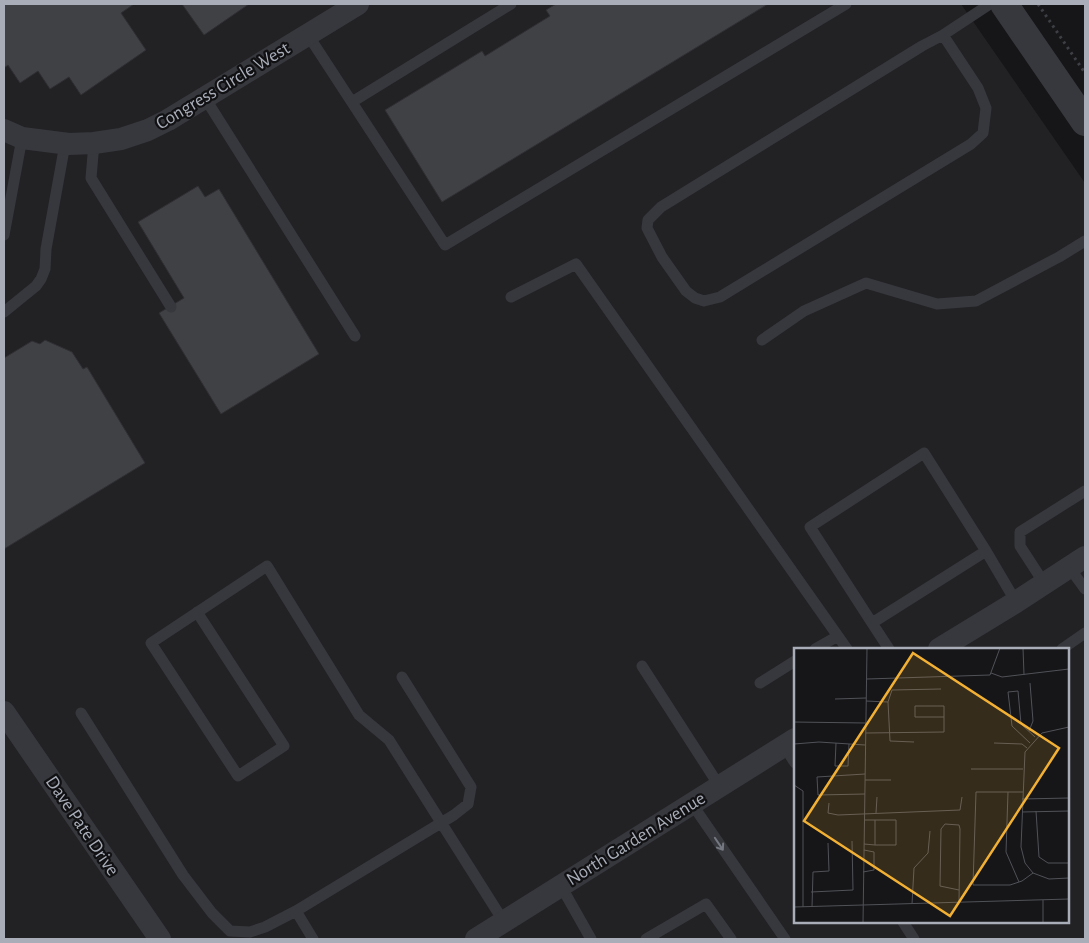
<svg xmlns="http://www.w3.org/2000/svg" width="1089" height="943" viewBox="0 0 1089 943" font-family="'Alegreya Sans',sans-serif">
	<rect width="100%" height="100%" fill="#161618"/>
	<path fill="#222225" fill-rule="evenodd" d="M4,4h957l124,179v756h-1081zM795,649h273v273h-273z"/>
	<path fill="#404145" stroke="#303034" d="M4,4h130l-13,9 25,37 -65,45 -12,-18 -19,12 -12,-18 -18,12 -12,-18 -4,3z
		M182,4h67l-45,31z
		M556,4h212l-326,198 -57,-92 97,-59 3,5 65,-40 -4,-6z
		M198,186l7,11 14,-8 100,165 -98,60 -62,-101 25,-15 -46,-76z
		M45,340l27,12 11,17 4,-2 58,96 -141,86v-191l28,-17 8,3z"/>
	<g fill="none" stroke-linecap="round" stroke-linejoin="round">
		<path stroke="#3d3f44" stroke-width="3" stroke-dasharray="2.5 4" stroke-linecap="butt" d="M1038,4l47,69"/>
		<path stroke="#37383d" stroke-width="11" d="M308,35l137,210 401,-241
			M943,35l35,53 8,20 -3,25 -12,11 -251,153 -16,4 -9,-3 -9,-7 -24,-34 -15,-29 1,-8 13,-13 261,-161 21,-11 47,-31
			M205,98l150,238
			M352,102l159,-98
			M94,143l-3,35 80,129
			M4,235l18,-97
			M511,297l65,-33 271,385
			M4,312l32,-26 5,-7 4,-10 1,-20 19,-105
			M762,340l42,-29 62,-28 71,21 39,-3 83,-44 26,-16
			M1069,567l16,22
			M1044,583l-24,-37v-14l65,-41
			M197,612l87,134 -46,30 -87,-133 116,-77 92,149 30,25 115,182
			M872,623l-62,-96 114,-74 62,98
			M815,649l23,-13
			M889,649l-17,-26 114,-72 30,51
			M1062,649l23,-16
			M642,666l78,121
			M760,683l35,-22
			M81,713l102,162 29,38 18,18 20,1 15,-5 31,-16
			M784,746l11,17
			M692,804l93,135
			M561,886l30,53
			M903,922l11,17
			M313,939l-17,-28 158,-96 14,-11 3,-17 -69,-110
			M646,939l60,-35 25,35"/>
		<path stroke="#37383d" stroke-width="22" d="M4,130l18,8 47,6 25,-1 27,-4 27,-9 20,-10 190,-116
			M939,649l77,-47 69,-45
			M4,712l156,227
			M476,939l319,-200"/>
		<path stroke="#37383d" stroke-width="28" d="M1004,4l81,118"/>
	</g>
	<defs><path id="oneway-shaft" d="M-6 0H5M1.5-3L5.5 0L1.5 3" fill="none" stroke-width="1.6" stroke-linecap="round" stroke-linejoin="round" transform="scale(1.25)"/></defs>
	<use stroke="#757881" href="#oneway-shaft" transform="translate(719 844) rotate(56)"/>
	<g text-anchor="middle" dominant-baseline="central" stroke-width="4.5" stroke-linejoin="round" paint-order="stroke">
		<g font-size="19" fill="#a8adb8" stroke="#111113">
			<text transform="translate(223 86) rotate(-31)">Congress Circle West</text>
			<text transform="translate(82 826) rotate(56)">Dave Pate Drive</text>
			<text transform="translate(636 839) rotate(-32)">North Garden Avenue</text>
		</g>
	</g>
	<g transform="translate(794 648)">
		<rect width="275" height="275" fill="#161618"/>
		<path fill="none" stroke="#505258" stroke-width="1" d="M229,0l1,27M197,25l11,4 67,-8M73,31l123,-4 10,-27M41,51l31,-1M72,53l22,1 2,39 24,1M94,54l4,-12 49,-1M0,74l72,1M275,79l-27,6 -17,19 -4,95 4,16 8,10 16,6 20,-1M235,83l4,-10 -3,-38M72,85l78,-1v-26h-29v11h29M42,95l-1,23h13l1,-22M200,95l28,1 5,4M236,95l-18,-17 -4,-34 10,-1 3,33 14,13M0,96l25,-2 46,3M177,121h52M71,132h26M0,137l9,6v116M214,144l-2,60 13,30M229,144h-47l-3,93h37l12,-4 11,-8M71,146l-47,1 -1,-18 48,-3M228,151l47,-1M35,155l-1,10 10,2 122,-5 2,-13M242,163l3,46 9,6h21M228,164l47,-1M82,165l1,-16M70,196l11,1v-25h-11M81,197h21v-25h-21M69,224l11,-2v-18l-10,-2M165,242l-19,-4 1,-57 4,-5 14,1 1,4 -1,73M17,244l42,-2 -1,-49M118,256l2,-36 14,-15 2,-22M0,259l275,-8M18,259l1,-35 16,-1 -1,-28M69,275l4,-275M249,275v-23"/>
		<path fill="#f2b134" fill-opacity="0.15" stroke="#f2b134" stroke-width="2.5" d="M119,5l146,95 -109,168 -146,-95z"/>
		<rect width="275" height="275" fill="none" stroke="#a8adb8" stroke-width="2.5"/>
	</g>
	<rect width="1089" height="943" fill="none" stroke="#a8adb8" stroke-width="10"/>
</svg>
